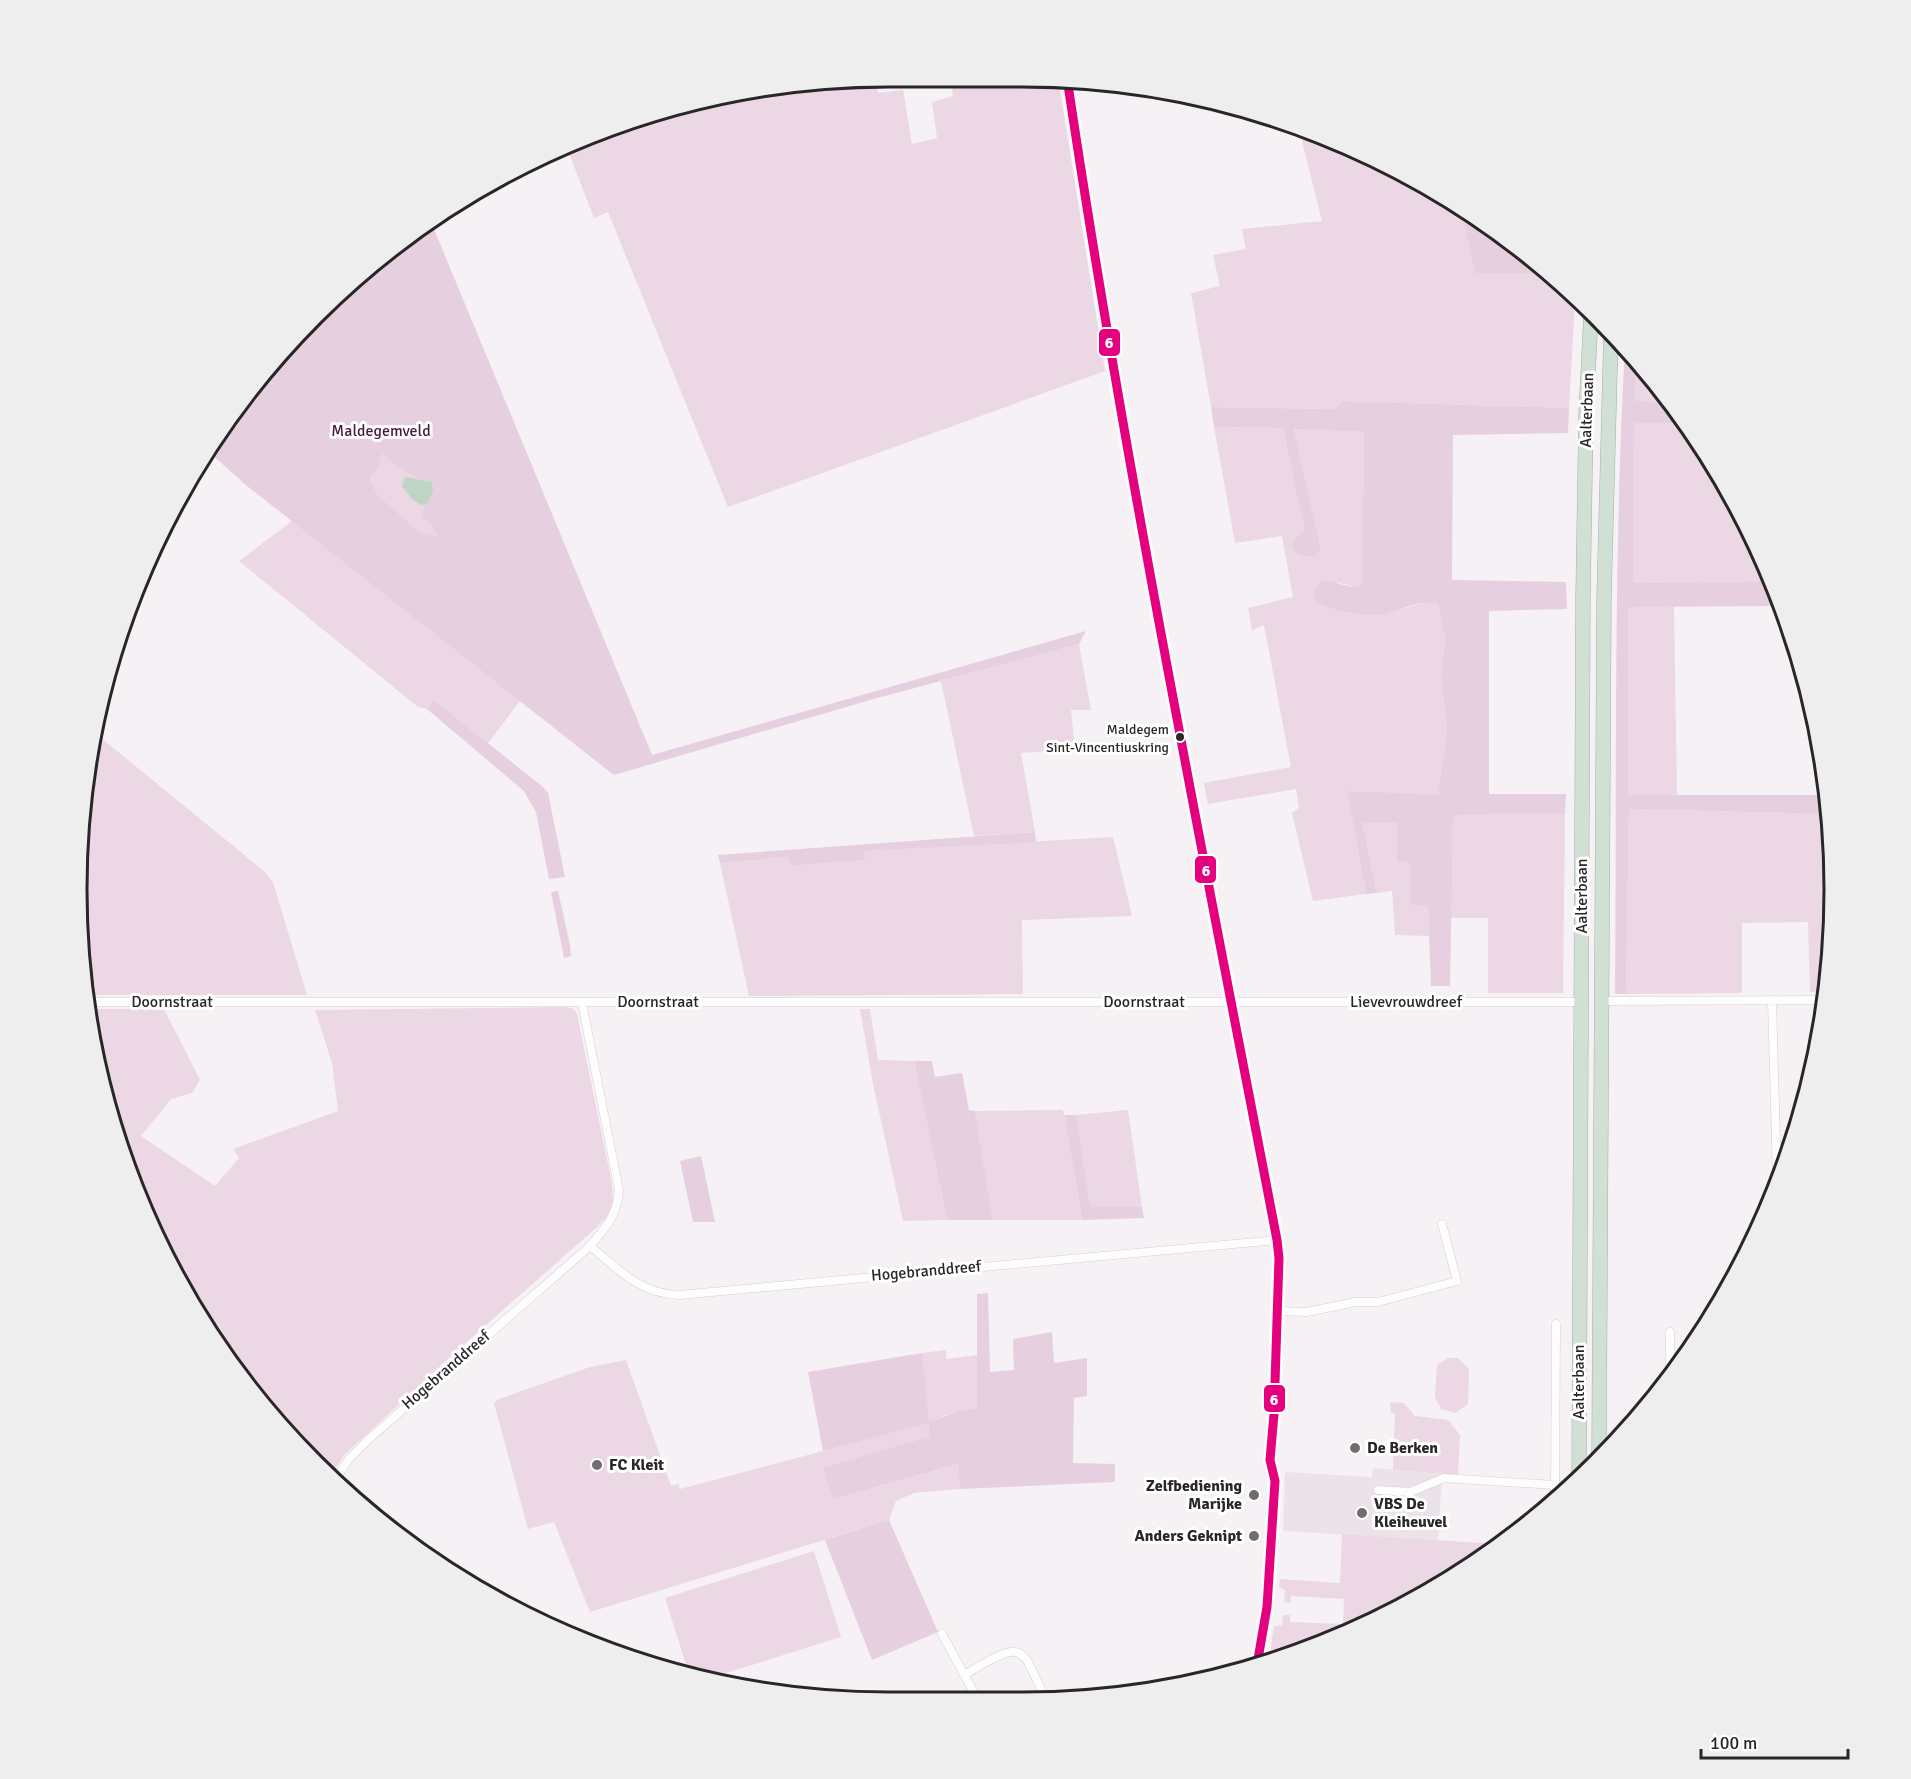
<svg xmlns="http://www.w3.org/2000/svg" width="1911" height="1779" viewBox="0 0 1911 1779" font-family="Signika,sans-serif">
	<rect width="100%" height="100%" fill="#f6f1f4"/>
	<path fill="#ece2e9" d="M1373,1468l69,6 -4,66 -155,-9 2,-59 87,5z"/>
	<path fill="#ecd7e5" d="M951,77l107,1 47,293 -377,136 -120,-295 -14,6 -27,-70 164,-56 145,-14 2,15 25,-3 9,54 25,-6 -5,-36 21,-6z
		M1299,129l82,31 80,50 14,62 72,1 28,26 -6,109 -226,-7 -8,8 -124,-2 -20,-114 29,-7 -7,-31 33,-6 -4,-20 80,-8z
		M431,222l183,553 -94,-74 -32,42 -54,-43 -7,9 -9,-2 -179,-146 53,-40 -46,-36 -38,-34 70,-97 117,-110z
		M1635,357l32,45 -32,-1z
		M1634,423h49l42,60 45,98 -137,2z
		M1214,427l69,1 15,73 6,21 -1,12 17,11 -26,-116 70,3 -2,153 -6,2 -20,-5 13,31h41l38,-12 10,2 7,35 -4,39 6,52 -9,67 -91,-5 19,103 -53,7 -21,-88 7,-5 -3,-19 -88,15 -4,-21 87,-16 -27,-142 -12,5 -4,-22 45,-11 -11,-61 -47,7z
		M1628,607h46l3,188h-49z
		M1079,644l12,66h-20l4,39 -54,4 14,79 -61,4 -33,-155z
		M95,733l169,138 9,11 34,113h-224l-5,-158z
		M1629,809l200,5 4,128 -8,50h-15l-2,-70 -66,1v70l-116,1z
		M1565,814l-2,179h-75v-75h-38l3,-103z
		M1363,822h34v39l13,1 1,43 17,1 1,30 -34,-1 -3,-44 -15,2z
		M1113,837l19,79 -110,4 1,74 -274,2 -29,-133 70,-6 2,9 72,-6v-9z
		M567,1007l6,2 4,5 35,170 1,18 -7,16 -10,10 -135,119 -117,108 -11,18 -55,-47 -92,-130 -66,-145 -33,-142h77l36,71 -8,13 -21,6 -30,37 74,50 24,-28 -6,-9 105,-38 -6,-48 -17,-53z
		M860,1009h10l8,51 36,1 33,159 -44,1 -30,-137z
		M1063,1110l19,110h-89l-18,-109z
		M1128,1110l14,97h-49l-3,-3 -14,-89z
		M946,1350v9l32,-4v53l-35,8 -13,21 -97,62 127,-35v25l-46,4 -18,8 -7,19 -299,92 -36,-90 -26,7 -34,-126 5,-4 91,-32 36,-7 45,126 7,-2 2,5 248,-66 -6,-70z
		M1448,1358h10l11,11 -1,35 -13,9 -14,-4 -6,-12 2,-32z
		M1390,1402l14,1 11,13 33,4 12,15 -2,40 -65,-5 2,-56 -4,-2z
		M1342,1534l155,10 -69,49 -139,63 -13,2 -2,-4h-4l4,-28 8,-1 1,-10h7v7l53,2 1,-25 -53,-3 -1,7 -6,-1 1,-12 -6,-3 1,-8 60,4z
		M814,1551l27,86 -134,42 -18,-5 -24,-76z"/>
	<path fill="#e6cfdf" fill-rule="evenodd" d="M1461,210l55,34 31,29h-72z
		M431,222l221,533 434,-124 -7,13 -209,56 -256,75 -368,-290 -38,-34 70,-97 117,-110zM383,452l7,9 28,18 14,3 -4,21 -4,2 -1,12 8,7 7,13 -20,-6 -41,-36 -8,-18 9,-9z
		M1625,346l10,11v44l32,1 16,21h-49l-1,160 137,-2 12,25 -154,1v188h200l1,19 -200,-5 -3,185h-11c2,-216 -2,-432 10,-648z
		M1343,401l226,7 -1,25 -115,2 -1,145 114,2 1,27 -78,2v183h77l-1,20 -112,1 -3,171h-19l-3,-80 -17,-1 -1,-43h-13v-40l-34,1 14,70 -11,1 -19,-103 91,4 9,-66 -6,-52 4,-39 -7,-34c-16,-5 -30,3 -45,8 -23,6 -54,1 -75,-9l-4,-10 6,-11c15,-4 28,9 42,3l2,-153 -70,-3 26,116 -1,7 -4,4h-11l-9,-4 -3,-7 5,-8 6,-3 1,-12 -6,-21 -15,-73 -69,-1 -3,-20 124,2z
		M434,700l109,87 5,6 17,84 -16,2 -13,-67 -12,-21 -97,-82z
		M1035,832l1,10 -172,9 1,9 -74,6 -2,-9 -69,6 -2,-8z
		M558,891l12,54 1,11 -7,2 -13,-66z
		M914,1061h18l3,16 27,-4 7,37 6,1 18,109h-46z
		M1064,1115h12l14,89 3,3h49l2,11 -62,2z
		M701,1156l14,66h-22l-13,-61z
		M988,1293l2,79 24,-2 -1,-31 39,-7 2,31 33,-5v38l-13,2 -1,65 42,1v18l-155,7 -1,-25 -126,35 -10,-31 106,-31v-14l-106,28 -15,-79 114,-19 7,69 29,-10 19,-4v-114z
		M889,1520l49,112 -66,28 -47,-120z"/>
	<path fill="#bdd5c2" d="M405,477l27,5 1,9 -5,12 -7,2 -9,-6 -10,-13z"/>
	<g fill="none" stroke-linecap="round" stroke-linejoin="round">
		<defs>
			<path id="street" d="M1067,78c58,389 136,776 210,1162l2,18 -5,156 -4,46 5,21 -8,126 -10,57h3
				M1772,1000l5,178
				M1602,1001l221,-1
				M85,1002h1496
				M590,1246c28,23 50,48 89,49l598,-55
				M1277,1311l30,1 48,-10h23l79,-21 -15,-57
				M1670,1379v-47
				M337,1477l12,-18 20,-20 221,-193c15,-17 28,-32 29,-56l-37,-187
				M1378,1490l32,2 34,-14 111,7
				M1555,1503l1,-179
				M942,1634l36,66
				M964,1675c11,-6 39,-25 51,-23 5,0 8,4 12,8l15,31"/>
			<path id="secondary" d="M1257,1665v-1"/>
			<path id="highway" d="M1599,1456l5,-859 7,-264
				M1579,1478l4,-882 3,-181 5,-101"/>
		</defs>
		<use href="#street" stroke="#d3cfd2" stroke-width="9"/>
		<use href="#secondary" stroke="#d3cfd2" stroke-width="12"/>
		<use href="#highway" stroke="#a2b0a6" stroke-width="15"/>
		<use href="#street" stroke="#fefdfd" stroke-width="8"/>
		<use href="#secondary" stroke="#f0f4f1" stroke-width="10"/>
		<use href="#highway" stroke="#d1e0d5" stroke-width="14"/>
		<defs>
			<path id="bus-1" d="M1067,78c58,389 136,776 210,1162l2,18 -5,156 -4,46 5,21 -8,126 -10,58"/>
		</defs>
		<use href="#bus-1" stroke="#fff" stroke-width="14"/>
		<use href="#bus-1" stroke="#e5007d" stroke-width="9"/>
	</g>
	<circle fill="#292628" stroke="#fff" stroke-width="2" cx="1180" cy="737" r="5"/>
	<g fill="#716d6f" stroke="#fff" stroke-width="2">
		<circle cx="1355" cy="1448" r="6"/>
		<circle cx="597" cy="1465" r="6"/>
		<circle cx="1254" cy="1495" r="6"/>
		<circle cx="1362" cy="1513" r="6"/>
		<circle cx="1254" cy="1536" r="6"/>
	</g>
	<g text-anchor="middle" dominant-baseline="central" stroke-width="6" stroke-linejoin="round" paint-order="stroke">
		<g font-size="14" fill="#292628" stroke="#fff" text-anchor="end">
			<text x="1169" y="729">Maldegem<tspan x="1169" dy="18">Sint-Vincentiuskring</tspan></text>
		</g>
		<g font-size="16" fill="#292628" stroke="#fff">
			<text transform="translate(1587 410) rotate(-88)">Aalterbaan</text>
			<text transform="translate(1582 896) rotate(-90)">Aalterbaan</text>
			<text x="172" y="1002">Doornstraat</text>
			<text x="658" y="1002">Doornstraat</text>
			<text x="1144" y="1002">Doornstraat</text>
			<text x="1406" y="1002">Lievevrouwdreef</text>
			<text transform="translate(926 1271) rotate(-5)">Hogebranddreef</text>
			<text transform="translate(446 1370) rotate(-41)">Hogebranddreef</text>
			<text transform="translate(1579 1382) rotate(-90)">Aalterbaan</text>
		</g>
		<g font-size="16" fill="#47193d" stroke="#fff">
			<text x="381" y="431">Maldegemveld</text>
		</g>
		<g font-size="16" font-weight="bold" fill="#292628" stroke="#fff" text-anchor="start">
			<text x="1367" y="1448">De Berken</text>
			<text x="609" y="1465">FC Kleit</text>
			<text x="1242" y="1486" text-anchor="end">Zelfbediening<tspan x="1242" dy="18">Marijke</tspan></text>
			<text x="1374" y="1504">VBS De<tspan x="1374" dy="18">Kleiheuvel</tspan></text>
			<text x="1242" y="1536" text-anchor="end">Anders Geknipt</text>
		</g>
	</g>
	<path d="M0 0H1911V1779H0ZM889 87H1022A802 802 0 0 1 1824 889V890A802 802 0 0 1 1022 1692H889A802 802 0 0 1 87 890V889A802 802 0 0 1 889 87Z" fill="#eee" fill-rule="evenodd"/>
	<path fill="none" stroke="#292628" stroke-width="3" d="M889 87H1022A802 802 0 0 1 1824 889V890A802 802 0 0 1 1022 1692H889A802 802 0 0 1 87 890V889A802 802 0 0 1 889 87Z"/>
	<g stroke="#fff" stroke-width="2">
		<rect x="1098" y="328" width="23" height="29" rx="6" fill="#e5007d"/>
		<rect x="1194" y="855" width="23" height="29" rx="6" fill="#e5007d"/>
		<rect x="1263" y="1384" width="23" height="29" rx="6" fill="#e5007d"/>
	</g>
	<g font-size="16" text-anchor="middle" font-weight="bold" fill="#fff">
		<text x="1109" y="348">6</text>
		<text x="1206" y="876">6</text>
		<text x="1274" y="1405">6</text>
	</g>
	<path d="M1701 1749v9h147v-9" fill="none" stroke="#292628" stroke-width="3"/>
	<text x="1710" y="1749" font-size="18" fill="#292628" stroke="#ffffff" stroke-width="4.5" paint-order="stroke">100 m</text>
</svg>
